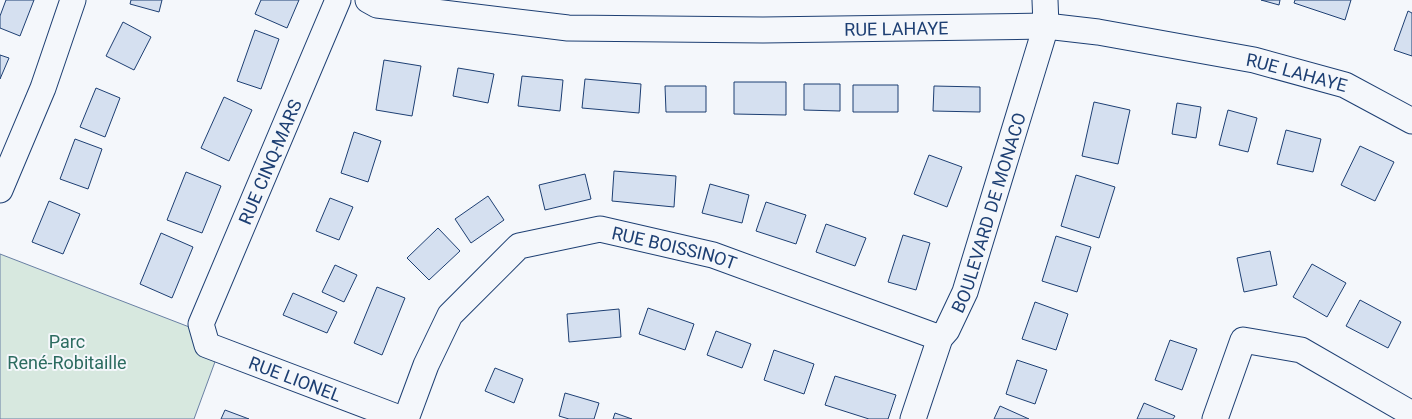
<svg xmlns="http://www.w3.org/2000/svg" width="1412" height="419" viewBox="0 0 1412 419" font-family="Roboto,sans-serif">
	<rect width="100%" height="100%" fill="#f4f7fb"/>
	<path fill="#d7e8df" stroke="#687fa3" d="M0,254l223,86 -29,79h-194z"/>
	<path fill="#d5e0f0" stroke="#1d3f73" d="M6,0h28l-14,36 -20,-8v-12z
		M131,0h31l-3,12 -29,-8z
		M261,0h38l-12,28 -32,-14z
		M1261,0h19l-1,5z
		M1295,0h56l-6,20 -51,-17z
		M1408,11l4,2v43l-18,-6z
		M123,22l28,15 -17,33 -28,-14z
		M255,30l24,9 -18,50 -24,-8z
		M0,55l9,3 -9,21z
		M384,60l37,6 -9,50 -36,-6z
		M458,68l36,6 -6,29 -35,-7z
		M522,76l41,4 -3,31 -42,-5z
		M585,79l56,5 -2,29 -57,-5z
		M734,82h52v33l-52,-1z
		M804,84h36v27l-36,-1z
		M853,85h45v27h-45z
		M665,86h41v26h-40z
		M934,86l46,1v25l-47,-1z
		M96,88l24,10 -15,39 -25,-10z
		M224,97l28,13 -23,51 -28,-13z
		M1094,102l36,8 -12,54 -36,-8z
		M1177,103l24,4 -5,31 -24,-4z
		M1228,110l29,8 -9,34 -29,-7z
		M1286,130l35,9 -8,33 -36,-8z
		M354,132l27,9 -13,41 -27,-9z
		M75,139l27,10 -14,40 -28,-10z
		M1360,146l34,16 -19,39 -34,-16z
		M929,155l33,12 -15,40 -33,-13z
		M614,171l62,5 -2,31 -62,-6z
		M186,172l35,14 -19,47 -35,-13z
		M585,174l6,25 -46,11 -6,-25z
		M1076,175l39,12 -16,51 -38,-12z
		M710,184l39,11 -7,28 -40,-10z
		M488,196l16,24 -33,23 -16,-24z
		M330,198l23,9 -14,33 -23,-9z
		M49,201l31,13 -17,40 -31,-12z
		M766,202l40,13 -10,29 -40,-13z
		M826,224l40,14 -11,28 -39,-14z
		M438,228l22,23 -31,29 -22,-22z
		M161,233l32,14 -21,51 -32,-14z
		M903,235l27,8 -14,47 -28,-8z
		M1056,236l35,11 -14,45 -35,-11z
		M1270,251l7,34 -33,7 -7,-34z
		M1312,264l34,19 -19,34 -34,-20z
		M335,265l22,10 -13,27 -22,-10z
		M377,287l28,11 -23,57 -28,-12z
		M293,293l44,19 -10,21 -44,-18z
		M1360,300l41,22 -13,26 -42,-22z
		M1035,302l33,12 -12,36 -34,-11z
		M648,308l46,16 -9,26 -46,-16z
		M619,309l2,28 -52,5 -2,-28z
		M716,331l35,13 -9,24 -35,-13z
		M1170,340l27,9 -15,41 -27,-10z
		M774,350l40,14 -10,30 -40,-14z
		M1017,360l30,10 -12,34 -29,-10z
		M495,368l28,11 -9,24 -29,-12z
		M835,376l61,19 -8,24h-19l-44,-14z
		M565,393l34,10 -5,16h-25l-10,-3z
		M1144,403l31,13 -2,3h-36z
		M1000,406l29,13h-35z
		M225,410l24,9h-28z
		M615,413l17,6h-19z"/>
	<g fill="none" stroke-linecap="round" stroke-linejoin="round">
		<defs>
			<g id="minor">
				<path id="s1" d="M338,0l-137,324 6,21 195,74"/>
				<path id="s2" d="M368,0l9,5 191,23 195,2 283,-4 52,6 156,28 91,25 67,36"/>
				<path d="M0,190l43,-102 30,-88"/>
				<path id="s3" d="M406,419l20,-54 24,-50 69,-69 81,-17 113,26 227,83"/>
				<path id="s4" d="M913,419l27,-81 7,-8 18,-38 81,-266 -1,-26"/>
				<path d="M1215,419l28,-79 58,10 111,64"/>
			</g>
		</defs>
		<use href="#minor" stroke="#1d3f73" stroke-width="27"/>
		<use href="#minor" stroke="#f4f7fb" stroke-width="25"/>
	</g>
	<g text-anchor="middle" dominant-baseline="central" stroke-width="4" stroke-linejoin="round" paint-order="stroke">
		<g font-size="18" fill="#1d3f73" stroke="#f4f7fb">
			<text stroke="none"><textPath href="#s2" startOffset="531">RUE LAHAYE</textPath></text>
			<text stroke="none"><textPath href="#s2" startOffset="936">RUE LAHAYE</textPath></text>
			<text transform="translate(270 162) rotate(-67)">RUE CINQ-MARS</text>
			<text stroke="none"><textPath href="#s4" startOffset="221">BOULEVARD DE MONACO</textPath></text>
			<text stroke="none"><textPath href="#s3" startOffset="370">RUE BOISSINOT</textPath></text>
			<text stroke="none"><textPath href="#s1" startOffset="468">RUE LIONEL</textPath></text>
		</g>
		<g font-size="18" fill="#2c6c60" stroke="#f4f7fb">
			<text x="67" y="341">Parc<tspan x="67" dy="21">René-Robitaille</tspan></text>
		</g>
	</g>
</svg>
